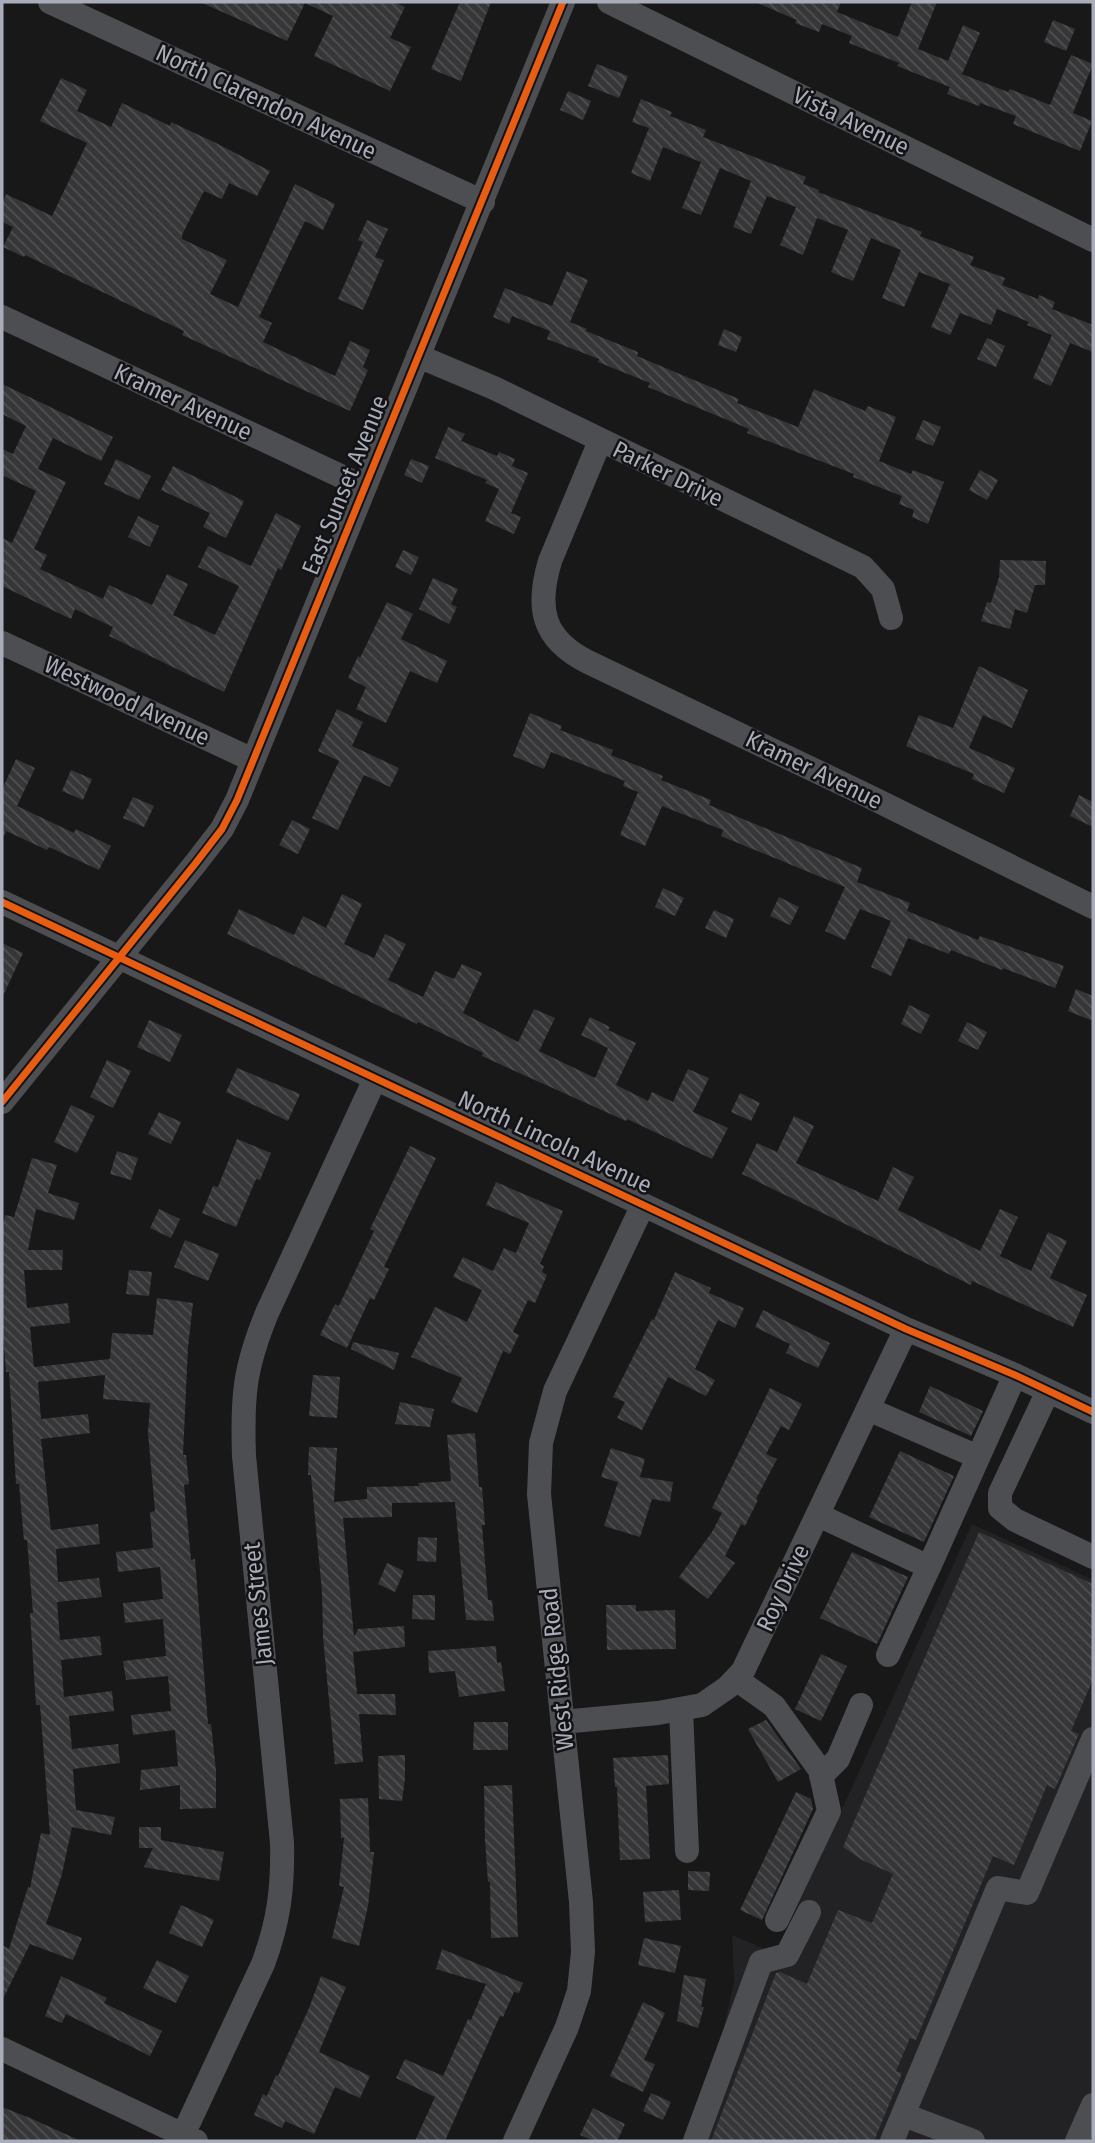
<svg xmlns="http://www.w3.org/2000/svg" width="1095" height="2143" viewBox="0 0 1095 2143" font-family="'Fira Sans Condensed',sans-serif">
	<defs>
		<pattern id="building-back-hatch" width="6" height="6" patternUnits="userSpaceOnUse" patternTransform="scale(1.75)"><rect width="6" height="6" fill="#363638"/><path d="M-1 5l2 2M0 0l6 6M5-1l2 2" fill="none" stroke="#505053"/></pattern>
	</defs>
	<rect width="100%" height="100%" fill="#181819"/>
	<path fill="#222225" d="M972,1524l121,56v561h-410l30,-67 21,-91 -2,-48 44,19z"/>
	<path fill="url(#building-back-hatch)" d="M200,2h194l11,5 -15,31 21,9 -21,44 -76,-35 19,-40 -28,-13 -18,38z
		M460,2h31l-30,79 -30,-12z
		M755,2h86l-4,10 61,25 14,-35h25l-19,47 30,12 15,-36 17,8 -18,41 46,18 2,-3 40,16 21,-50 22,9 -20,49 19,8 -12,30 -67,-27 3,-8 -36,-13 -1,3 -32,-12 3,-7 -53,-21 2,-3 -50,-20 3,-7 -30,-12 -3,8 -24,-9 2,-3z
		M1053,20l22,9 -9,22 -22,-9z
		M597,64l31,12 -9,22 -31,-12z
		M61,78l26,12 -10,21 34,16 11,-24 48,23 1,-4 45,21 54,28 -13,25 -28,-13 -7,16 -18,-8 -22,44v4l45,21 -17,34 28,13 57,-123 40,20 -12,26 -18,-9 -46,96 13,6 -9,19 72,34 15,-35 20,9 -7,17 5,3 -18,41 -168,-76 2,-4 -159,-76 -1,2 -21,-10 10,-20 -11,-5v-18l4,-10 46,22 35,-73 -47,-22z
		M568,91l23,10 -8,19 -23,-10z
		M641,99l31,13 -2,4 36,14 -3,7 103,40 -3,7 16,6 -1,2 104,40 -2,4 54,21 -4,8 35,13 -3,7 36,14 1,-4 16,7 -3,7 41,16v27l-23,-9 -19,43 -18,-8 19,-43 -25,-10 2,-3 -32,-13 -6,16 -31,-12 -10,22 -19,-8 19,-43 -31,-12 -15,35 -22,-9 19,-48 -30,-12 -18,43 -22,-9 17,-42 -31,-12 -14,37 -23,-10 16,-38 -29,-11 -16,38 -18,-7 18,-46 -31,-13 -19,47 -19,-7 19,-46 -38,-15 -13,34 -19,-8 18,-45 -17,-6z
		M367,220l21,9 -13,28 9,3 -21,50 -25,-11 25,-57 -5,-2z
		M567,271l21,9 -18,42 17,7 -1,2 52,21 -1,4 102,43 -2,4 61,24 16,-38 51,22 3,-5 28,11 -17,44 32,13 2,-4 31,12 -16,42 -16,-7 2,-7 -15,-6 3,-8 -49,-19 1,-3 -107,-41 2,-4 -101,-42 2,-4 -52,-21 1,-3 -52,-20 3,-8 -38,-15 -3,8 -16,-7 12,-29 47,18z
		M724,329l18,8 -6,15 -18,-7z
		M987,338l18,8 -9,21 -19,-8z
		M2,384l111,53 -12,24 -48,-23 -15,31 28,13 -32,67 13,6 -7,14 63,30 6,-14 43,20 15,-31 21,10 -15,31 42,20 24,-49 -41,-19 10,-21 43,20 25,-53 25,13 -20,44 -3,-2 -54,124 -115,-56 4,-9 -38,-18 -4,10 -69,-33v-48l10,5 24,-52 -34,-16v-26l11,5 13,-28 -24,-12z
		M923,420l18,7 -8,19 -18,-7z
		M448,427l17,7 -4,7 36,15 2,-4 16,7 -3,7 16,7 -17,40 10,4 -7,17 -29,-13 14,-32 -14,-6 2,-3 -52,-22z
		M116,459l35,17 -12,24 -35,-16z
		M411,459l18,7 -7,17 -18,-8z
		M173,466l71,35 -18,37 -23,-11 7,-14 -49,-23z
		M980,470l18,10 -11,20 -18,-10z
		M138,516l21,10 -9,21 -22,-10z
		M403,550l16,7 -8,18 -16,-8z
		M1000,560l46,1 -1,24h-10l-8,28 -12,-4 -5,20 -29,-8 6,-19 4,1 8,-26z
		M433,578l25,11 -7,15 6,3 -8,17 -30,-15z
		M387,602l26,12 -12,25 46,22 -10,22 -27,-12 -24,52 -30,-14 10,-22 -18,-9 10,-22 2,2z
		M979,666l49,24 -16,38 -29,-13 -14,33 46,20 -11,25 -32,-14 2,-5 -68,-28 13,-31 34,13z
		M337,709l26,13 -11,24 47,22 -9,19 -26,-12 -26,55 -26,-12 27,-57 -21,-10z
		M530,713l32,13 -2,4 53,20 -2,5 52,21 -2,4 50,20 -2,5 153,63 -5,14 53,21 -3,8 71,29 2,-4 84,30 -9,22 -52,-20 -1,2 -51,-20 -2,4 -41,-16 -17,38 -20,-9 20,-46 -31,-12 -15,31 -20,-9 20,-44 -124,-51 2,-6 -61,-24 -17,40 -25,-11 18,-43 -15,-6 2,-5 -74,-29 -7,17 -31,-13z
		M16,759l19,9 -18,38 57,27 2,-4 35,17 -12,24 -50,-23 -2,3 -41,-19 -4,9v-50z
		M71,770l21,9 -9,21 -21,-9z
		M1079,795l14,7v25l-23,-11z
		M133,797l21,9 -10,21 -21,-9z
		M292,820l18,9 -12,25 -19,-9z
		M663,888l21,10 -9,18 -20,-9z
		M342,894l20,10 -18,40 30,14 11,-24 21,10 -18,36 35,17 12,-26 19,8 8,-15 20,9 -19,40 55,29 16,-33 21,9 -16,33 56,27 13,-30 -27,-13 9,-18 20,10 -2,3 28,13 -20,42 32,16 4,-9 21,10 15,-33 21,9 -16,34 35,16 -16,31 -85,-40 -1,2 -109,-49 -35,-16 1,-3 -65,-31 -1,2 -190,-90 12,-25 55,26 9,-19 23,12z
		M779,897l20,10 -9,18 -20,-9z
		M714,910l20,9 -8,19 -21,-10z
		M2,943l21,10 -21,45z
		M1076,989l17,7v25l-25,-10z
		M909,1005l21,10 -9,19 -20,-10z
		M149,1020l33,15 -12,27 -33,-15z
		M967,1022l20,10 -9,18 -20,-9z
		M107,1060l24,11 -18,37 -23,-11z
		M237,1068l63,26 -12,27 -62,-29z
		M740,1093l20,10 -9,18 -20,-9z
		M71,1105l24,11 -18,37 -23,-11z
		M159,1112l22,10 -10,22 -23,-10z
		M794,1116l20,10 -18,37 82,38 15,-34 21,10 -16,33 82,41 20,-42 18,8 -18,39 31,15 17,-39 19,9 -17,37 37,17 -14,32 -101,-46 -1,4 -229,-111 15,-31 20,9z
		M237,1139l34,14 -11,27 -4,-1 -20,48 -34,-14 11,-27 5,1z
		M410,1146l26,12 -52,109 5,2 -15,31 -4,-2 -23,50 -27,-13 15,-31 4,2 35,-75 -4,-2z
		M117,1151l21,7 -7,22 -21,-6z
		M32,1158l25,7 -9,28 31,10 -5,17 -38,-11 -8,41h35l-1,20h-38l3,38 41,-5 2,20 -40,4 4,40 76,-8 2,-26 41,2 4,-37 36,5 -5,44 -5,108h3l3,29 -5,1 7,75 4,-1 13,165h3l5,47v37l-36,1v-24l-40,5 1,-20 37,-4 -3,-36 -42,5 -2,-20 40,-4 -3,-35 -42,4 -3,-19 43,-5 -3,-37 -38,4 -2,-20 40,-4 -3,-32 -42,5 -2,-20 37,-4 -3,-36 5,-1 -7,-78 2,-30 -47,-4 2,-24 -67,7 3,37 47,-5 2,19 -49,6 10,91 47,-6 2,20 -44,5 2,33 41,-4 3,19 -45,5 3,38 40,-4 2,19 -41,5 3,37 48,-6 2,20 -45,5 3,33 46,-5 2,19 -47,6 3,41 39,7 -4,18 -39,-8 -10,47 -16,50 36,14 -9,22 -43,-16 -28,57v-56l7,4 19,-62 2,1 11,-55 9,2 -10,-130h-4l-6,-92h3l-6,-73h-3l-5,-56h-3l-7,-112h-3l-4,-49v-92l3,-16 9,2z
		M496,1182l67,29 -23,53 4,2 -2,6 5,3 -12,28 -7,-3 -15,32 6,3 -9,19 -7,-3 -26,62 -26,-11 11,-24 -51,-21 24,-50 32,15 15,-32 -29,-13 10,-20 30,14 11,-23 12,5 13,-30 -43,-18z
		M159,1209l21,10 -9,19 -21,-10z
		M185,1240l34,14 -11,27 -34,-14z
		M129,1270l23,2 -3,24 -23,-2z
		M675,1272l36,16 -2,5 35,15 -9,20 -17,-8 -23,49 20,11 -9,16 -38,-19 -26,53 -25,-12 8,-16 -12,-5 39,-78 2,1z
		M763,1310l67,33 -12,25 -32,-15 4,-9 -35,-17z
		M353,1342l46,11 -5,17 -43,-21z
		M313,1375l27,2 -3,41 -28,-2z
		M930,1386l53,25 -12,25 -52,-24z
		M770,1388l32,16 -13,26 -8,-4 -15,28 11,5 -21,40 2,1 -13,26 -4,-2 -16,32 10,7 -27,36 -29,-22 33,-45 10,-19 -10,-5z
		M400,1402l34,7 -4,18 -35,-3z
		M475,1433l4,54h3l3,38h-3l6,75h4l2,21 -28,-1 -11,-118 -63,1v14l-49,1 11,119 4,-8 46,-3 1,21 -52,5 4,42h38l1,21 -37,-1 4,48 -28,2 -12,-127 -1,-45 -11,-117h-3l1,-28 28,1 -3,54 33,-3v-12l52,-1 -1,-3 33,-2 -4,-46z
		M611,1448l34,11 -5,18 33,5 -3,20 -18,-3 -12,38 -36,-11 14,-44 -17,-5z
		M900,1451l54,25 -30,66 -55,-25z
		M979,1532l114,52v95l-22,52 8,3 -24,55 -8,-4 -33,80 -21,-9 -77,184 -6,-2 -14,33 6,2 -28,68h-163l65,-168 4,-1 27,12 31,-74 34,13 21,-49 -31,-14 -19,-13z
		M418,1537l19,1 -1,24 -19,-1z
		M852,1552l56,25 -31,67 -57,-26z
		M387,1563l17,8 -9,21 -17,-8z
		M413,1595h22v25l-23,-1z
		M606,1605h30v6l39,-1 1,39 -69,1z
		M496,1646l1,17 4,-1 4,29 -46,6 -4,-26 -26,2 -1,-22z
		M821,1654l26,12 -26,55 -26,-12z
		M766,1720l35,49 -23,13 -30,-53z
		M474,1722h34v28h-35z
		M405,1755v23l-3,23 -23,-2 -1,-43z
		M668,1755l1,29 -23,2 4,73 -30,1 -3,-73h-2l-2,-29z
		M512,1785l6,152 -27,1 -1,-56h-2l-3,-42 -1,-54z
		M796,1792l15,7 2,10 -51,111 -22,-10z
		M368,1798l2,54h4l-6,54 -9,40 -27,-8 12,-51 -5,-1 5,-48h-3l-1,-39z
		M139,1827h22v13l63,12 -5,29 -75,-14 9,-19h-14z
		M688,1871l22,1 -1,19 -21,-1z
		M679,1890l2,30 -36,2 -2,-30z
		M181,1905l33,15 -12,27 -33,-14z
		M644,1938l37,8 -6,27 -37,-8z
		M442,1949l81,34 -4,10 -5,-1 -11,25 -3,-1 -55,125h-30l20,-44 -39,-19 9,-19 38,17 25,-57 3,1 15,-36 -50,-15z
		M157,1960l32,16 -13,27 -33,-15z
		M684,1975l22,4 -5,28h3l-6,21 -21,-7z
		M61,1976l46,22 -3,5 58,28 -12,25 -84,-42 -4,9 -17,-7z
		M321,1976l25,11 -27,65 51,24 -10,22 -25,-11 -21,47 -29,-13 -3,7 -28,-13 9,-21 4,2 9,-21 2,1 31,-68z
		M643,2002l22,11 -21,47 11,4 -12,28 -33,-16z
		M651,2093l20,9 -8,18 -20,-9z
		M2,2107l28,11 51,23h-79z
		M593,2108l32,16 -8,17h-23l-14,-6z"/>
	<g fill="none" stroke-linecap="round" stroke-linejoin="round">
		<path stroke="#4c4e52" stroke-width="24" d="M50,2l433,200
			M609,2l484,238
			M2,317l362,170
			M418,356l76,32 369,179 20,22 8,29
			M600,441l-50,120c-14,47 -8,78 38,101l278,133 227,112
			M2,643l251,117
			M2,902l904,427 109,46 78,37
			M2,1102l193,-238 27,-35 15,-29 326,-798
			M1048,1391l-48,102v15l15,12 78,37
			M868,1409l110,48
			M818,1515l111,52 -41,88
			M929,1567l86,-192
			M736,1679l38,27 46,64 9,41 -52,109
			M681,1709l6,142
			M562,1722l96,-9 44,-8 26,-18 15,-16 163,-342
			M821,1776l17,-17 23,-54
			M2,2049l194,92
			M904,2115l69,26
			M183,2135l80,-171c16,-43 20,-76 19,-121l-38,-387c-2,-59 0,-87 23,-143l108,-234
			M515,2141l52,-114 12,-36 4,-39 -2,-50 -42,-408 2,-51 14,-52 88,-186
			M695,2141l66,-179 26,-7 22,-43
			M892,2141l106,-253 29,5 66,-154
			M1077,2141l16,-36"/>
		<defs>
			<path id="cycleway" d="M2,902l904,427 109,46 78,37
				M2,1102l193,-238 27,-35 15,-29 326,-798"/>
		</defs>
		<use href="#cycleway" stroke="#131215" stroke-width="11"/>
		<use href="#cycleway" stroke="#e95d12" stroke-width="7"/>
	</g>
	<g text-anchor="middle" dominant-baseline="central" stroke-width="5" stroke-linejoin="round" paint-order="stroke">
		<g font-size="24" fill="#a9adba" stroke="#131215">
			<text transform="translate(266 102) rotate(25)">North Clarendon Avenue</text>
			<text transform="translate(851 121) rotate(26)">Vista Avenue</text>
			<text transform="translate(183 402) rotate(25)">Kramer Avenue</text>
			<text transform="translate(668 474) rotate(26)">Parker Drive</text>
			<text transform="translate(345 485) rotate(-68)">East Sunset Avenue</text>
			<text transform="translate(127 701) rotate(25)">Westwood Avenue</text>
			<text transform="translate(814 770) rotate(26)">Kramer Avenue</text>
			<text transform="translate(555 1142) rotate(25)">North Lincoln Avenue</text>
			<text transform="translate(783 1588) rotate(-65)">Roy Drive</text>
			<text transform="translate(258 1604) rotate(-96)">James Street</text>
			<text transform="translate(557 1669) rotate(-96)">West Ridge Road</text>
		</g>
	</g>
	<rect width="1095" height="2143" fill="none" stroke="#a9adba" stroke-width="7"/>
</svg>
